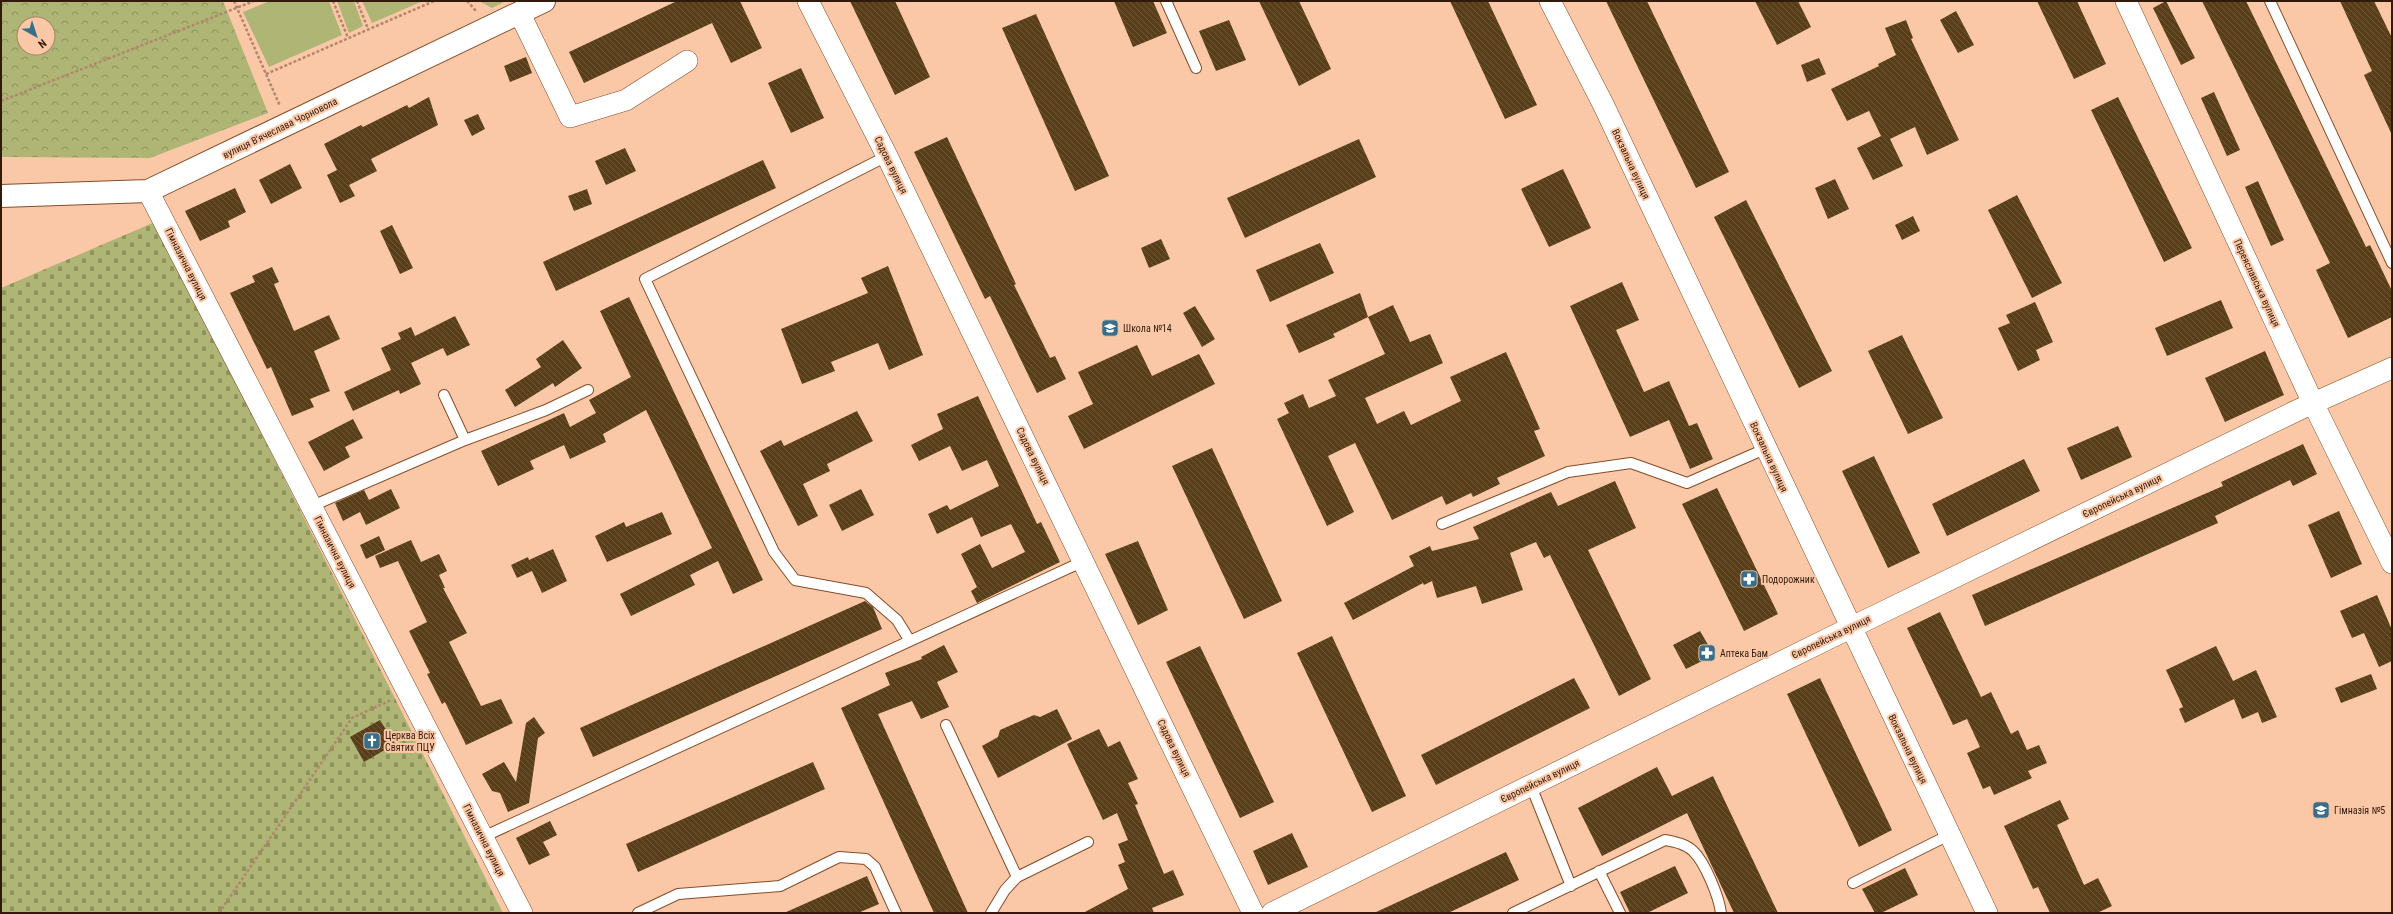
<svg xmlns="http://www.w3.org/2000/svg" width="2393" height="914" viewBox="0 0 2393 914" font-family="'Roboto Condensed',sans-serif">
	<defs>
		<pattern id="forest-crowns" width="20" height="18" patternUnits="userSpaceOnUse"><rect width="20" height="18" fill="#aeb575"/><path d="M2 6a3 3 0 1 1 6 0M12 15a3 3 0 1 1 6 0" fill="none" stroke="#8e925e"/></pattern>
		<pattern id="cemetery-stones" width="16" height="16" patternUnits="userSpaceOnUse"><rect width="16" height="16" fill="#aeb575"/><path d="M2 7V4a2 2 0 0 1 4 0v3zM10 15v-3a2 2 0 0 1 4 0v3z" fill="#8e925e"/></pattern>
		<pattern id="building-back-hatch" width="6" height="6" patternUnits="userSpaceOnUse"><rect width="6" height="6" fill="#583e19"/><path d="M-1 5l2 2M0 0l6 6M5-1l2 2" fill="none" stroke="#6d5738"/></pattern>
	</defs>
	<rect width="100%" height="100%" fill="#fbc8a7"/>
	<path fill="#aeb575" d="M270,1h59l13,34 -73,32 -26,-55z
		M337,1h17l9,25 -14,7z
		M362,1h61l-51,22z
		M479,1h27l-14,7z"/>
	<path fill="url(#forest-crowns)" fill-rule="evenodd" d="M1,1h222l45,112 -118,45 -149,-1zM24,24h24v24h-24z"/>
	<path fill="url(#cemetery-stones)" d="M155,222l348,691h-502v-625z"/>
	<path fill="url(#building-back-hatch)" d="M677,1h63l22,47 -31,15 -19,-40 -128,60 -15,-31z
		M850,1h45l35,76 -35,18z
		M1114,1h39l14,32 -34,14z
		M1259,1h40l32,68 -32,17z
		M1450,1h38l49,104 -32,14z
		M1606,1h41l82,171 -33,16z
		M1755,1h43l13,26 -34,18z
		M2037,1h40l29,63 -32,15z
		M2166,1l29,57 -14,7 -28,-57z
		M2202,1h44l120,246 4,-2 22,46v26l-44,21 -32,-68 14,-7z
		M2340,1h34l18,37v97l-28,-60 8,-4z
		M1956,11l18,34 -16,8 -18,-33z
		M1036,14l73,162 -34,15 -73,-163z
		M1229,20l17,40 -30,11 -17,-40z
		M1906,20l7,18 -2,1 48,101 -32,15 -12,-28 -25,12 13,27 -30,14 -16,-32 24,-12 -12,-25 -22,10 -16,-32 48,-23 -1,-2 18,-9 -11,-27z
		M526,57l6,16 -22,9 -6,-16z
		M1819,58l7,16 -19,8 -6,-17z
		M801,68l23,50 -33,15 -23,-50z
		M2214,92l26,58 -13,6 -26,-58z
		M429,97l9,28 -67,34 6,12 -28,14 6,11 -15,7 -13,-28 10,-5 -13,-26 37,-19 2,2 44,-22 2,3z
		M2118,97l74,151 -28,14 -73,-152z
		M478,114l7,15 -13,7 -8,-16z
		M947,137l69,147 -2,1 36,73 5,-2 11,23 -29,14 -47,-97 -5,3 -71,-147z
		M1359,139l17,38 -131,61 -18,-40z
		M625,148l11,23 -30,14 -11,-24z
		M763,160l13,28 -220,103 -13,-29z
		M290,164l12,24 -31,16 -12,-24z
		M1563,169l28,59 -42,19 -28,-58z
		M1835,179l14,30 -21,10 -13,-31z
		M2258,181l26,59 -13,6 -26,-59z
		M235,188l11,24 -18,9 2,6 -30,14 -15,-30z
		M587,189l5,15 -18,7 -6,-15z
		M2017,195l45,88 -30,15 -44,-88z
		M1746,200l86,171 -33,17 -85,-171z
		M1913,216l7,15 -18,9 -7,-15z
		M392,225l21,43 -13,6 -20,-43z
		M1161,239l9,20 -21,9 -8,-20z
		M1320,243l14,30 -64,29 -14,-32z
		M888,266l35,89 -34,15 -11,-27 -47,19 4,9 -33,13 -21,-55 87,-36 -7,-15z
		M272,267l7,15 -5,2 20,47 35,-16 11,24 -26,12 16,40 -20,8 4,8 -22,9 -21,-49 -4,2 -37,-76 25,-11 -3,-6z
		M1622,282l17,38 -23,10 28,62 25,-11 20,45 8,-3 16,36 -23,10 -21,-49 -39,17 -60,-131z
		M1360,293l8,24 -35,17 2,3 -36,16 -13,-28z
		M629,297l134,283 -30,14 -15,-33 -28,14 5,10 -64,31 -11,-22 92,-46 -66,-138 -43,24 3,8 -36,17 -6,-14 -34,16 4,8 -36,17 -17,-35 83,-38 6,14 26,-14 -7,-13 42,-23 -31,-66z
		M2221,300l12,28 -66,28 -12,-28z
		M2035,302l18,40 -17,8 4,10 -22,11 -20,-43 12,-5 -4,-8z
		M1393,305l17,37 20,-8 13,29 -78,35 12,26 27,-13 7,14 50,-24 -11,-24 56,-25 34,77 -6,2 11,25 -48,22 3,6 -27,13 -2,-4 -25,12 -4,-9 -50,24 -37,-77 -27,13 26,56 -27,14 -50,-107 12,-6 -5,-10 19,-9 6,14 27,-12 -8,-16 57,-26 -17,-37z
		M1195,306l20,33 -13,8 -19,-34z
		M455,316l15,29 -23,11 -4,-8 -32,15 10,21 -21,10 -1,-4 -46,21 -9,-19 47,-22 -10,-22 20,-9 -3,-6 13,-6 4,9z
		M1902,335l41,83 -35,16 -40,-83z
		M563,340l19,28 -27,19 -2,-4 -38,24 -10,-17 36,-23 -5,-8z
		M1137,345l15,31 47,-22 16,30 -131,65 -16,-33 25,-12 -15,-32z
		M2265,351l19,44 -59,27 -20,-44z
		M978,396l59,128 4,-2 19,40 -83,41 -6,-12 6,-4 -16,-33 19,-10 12,24 33,-16 -14,-28 -30,13 -9,-20 -35,17 -9,-20 19,-9 3,5 49,-24 -12,-26 -25,11 -12,-25 -31,15 -8,-16 32,-16 -6,-15z
		M857,411l16,30 -46,23 3,7 -27,13 15,32 -20,10 -38,-75 21,-11 3,6z
		M353,419l10,19 -18,9 5,10 -26,14 -16,-29z
		M2118,426l14,31 -51,23 -14,-32z
		M2303,444l14,30 -24,12 -3,-6 -75,36 3,7 -233,103 -13,-31 251,-109 -2,-4z
		M1212,448l70,153 -38,18 -72,-153z
		M1874,456l46,97 -32,15 -46,-97z
		M2024,459l16,32 -93,45 -15,-32z
		M1615,481l21,47 -48,22 63,129 -32,17 -69,-141 -6,3 -8,-16 -26,11 13,37 -41,14 -6,-18 -39,12 -5,-17 -8,4 -1,-2 -70,37 -9,-17 70,-37 -5,-10 21,-10 2,5 47,-12 -6,-12 78,-35 7,14z
		M1717,488l61,126 -34,17 -62,-127z
		M391,489l9,19 -34,17 -6,-13 -17,9 -8,-18 29,-13 5,10z
		M861,489l13,26 -32,16 -13,-26z
		M2339,511l23,53 -31,14 -23,-53z
		M662,512l10,22 -65,28 -12,-26 29,-14 2,5z
		M379,536l6,14 -19,9 -6,-14z
		M411,540l10,22 18,-8 8,17 -8,4 6,13h-2l24,45 -18,9 32,64 20,-7 12,24 -47,22 -21,-43 -3,2 -15,-30 3,-1 -21,-42 18,-9 -29,-61 -18,7 -5,-12z
		M1138,541l30,69 -30,15 -33,-71z
		M553,549l14,32 -25,12 -10,-22 -15,7 -6,-13 17,-8 1,3z
		M2377,595l15,35v31l-13,6 -15,-34 -12,5 -12,-27z
		M865,601l8,6 9,22 -289,128 -13,-29z
		M1940,612l41,85 10,-5 20,42 7,-4 9,20 12,-5 8,18 -19,8 4,7 -38,17 -4,-9 -7,3 -16,-36 13,-6 -13,-28 -14,6 -46,-97z
		M1700,631l14,24 -28,14 -13,-24z
		M1332,636l74,160 -34,16 -75,-159z
		M944,645l14,27 -21,10 12,25 -28,12 -9,-18 -34,13 90,199h-34l-93,-205 49,-23 -5,-12 37,-14 -1,-2z
		M1200,646l74,156 -34,16 -74,-156z
		M2216,646l17,35 23,-11 21,47 -15,6 -4,-11 -16,7 -8,-20 -49,24 -6,-14 4,-2 -17,-37z
		M2371,674l6,15 -36,14 -6,-15z
		M1574,678l16,30 -154,77 -15,-30z
		M1820,678l72,152 -33,17 -72,-153z
		M1057,709l15,30 -74,39 -16,-32 16,-9 2,-7 34,-15 6,2z
		M534,717l11,16 -7,5 -9,65 -21,9 -8,-19 -8,-2 -10,-17 22,-12 12,20 10,-59z
		M380,720l15,24 -31,18 -14,-25z
		M1099,729l9,18 12,-6 18,38 -10,4 10,21 -3,1 29,69 9,-4 11,25 -32,13 2,5h-71l45,-24 -10,-24 7,-3 -7,-18 10,-4 -11,-27 -14,7 -36,-76z
		M813,762l12,27 -187,83 -12,-28z
		M1657,767l15,29 41,-20 65,137h-44l-47,-100 -85,43 -24,-48z
		M2060,800l9,19 -12,6 27,60 14,-7 14,28 -15,7h-47l-12,-26 -5,2 -29,-63z
		M550,821l7,14 -14,7 7,13 -21,10 -13,-27z
		M1292,833l16,34 -40,18 -15,-34z
		M1506,852l13,28 -71,33h-74z
		M1675,866l13,27 -41,20h-17l-10,-21z
		M1905,868l13,27 -37,18h-6l-13,-24z
		M867,876l12,28 -21,9h-74z"/>
	<g fill="none" stroke-linecap="round" stroke-linejoin="round">
		<defs>
			<path id="service" d="M1166,1l30,67
				M2270,1l122,262
				M887,156l-242,123 129,273 21,28 71,13 31,27 13,21
				M444,395l21,45
				M312,506l153,-66 81,-30 42,-20
				M1442,524l126,-52 63,-9 56,20 78,-34
				M946,725l71,152
				M1531,786l40,100
				M483,837l601,-276
				M1599,871l21,42
				M1853,883l96,-48
				M638,913l40,-19 102,-8 59,-29 27,2 9,8 21,46
				M991,913l14,-23 12,-13 71,-35
				M1513,913l152,-73c10,2 21,4 28,11 12,11 26,46 28,62"/>
			<path id="minor" d="M808,1l79,155 366,757
				M1550,1l53,103 384,809
				M2126,1l187,402 79,160
				M520,14l50,103 56,-17 61,-39
				M148,191l374,722
				M1272,913l578,-285 448,-218 94,-42"/>
			<path id="primary" d="M1,196l147,-5 396,-190"/>
		</defs>
		<use href="#service" stroke="#854d27" stroke-width="12"/>
		<use href="#minor" stroke="#854d27" stroke-width="22"/>
		<use href="#primary" stroke="#854d27" stroke-width="24"/>
		<path stroke="#b1886d" stroke-width="2.5" stroke-dasharray="3 2" stroke-linecap="butt" d="M234,1l46,105
			M333,1l15,37
			M357,1l11,28
			M467,1l10,11
			M266,74l168,-73
			M1,101l253,-100
			M219,913l133,-195 39,-18"/>
		<use href="#service" stroke="#fff" stroke-width="10"/>
		<use href="#minor" stroke="#fff" stroke-width="21"/>
		<use href="#primary" stroke="#fff" stroke-width="22"/>
	</g>
	<defs>
		<symbol id="school-square" viewBox="-11 -11 22 22"><rect x="-9" y="-9" width="18" height="18" rx="4" fill="#396e8a" stroke="#fbc8a7"/><path d="M0-5L7-2L0 1L-7-2ZM-4 1L0 2.5L4 1V4Q0 6-4 4Z" fill="#fff"/></symbol>
		<symbol id="pharmacy-square" viewBox="-11 -11 22 22"><rect x="-9" y="-9" width="18" height="18" rx="4" fill="#396e8a" stroke="#fbc8a7"/><path d="M-2-6h4v4h4v4h-4v4h-4v-4h-4v-4h4Z" fill="#fff"/></symbol>
		<symbol id="church-square" viewBox="-11 -11 22 22"><rect x="-9" y="-9" width="18" height="18" rx="4" fill="#396e8a" stroke="#fbc8a7"/><path d="M-1.2-6h2.4v3.5h3.3v2.4h-3.3V6h-2.4V-.1h-3.3v-2.4h3.3Z" fill="#fff"/></symbol>
	</defs>
	<g fill-rule="evenodd">
		<use href="#school-square" x="1100" y="318" width="20" height="20"/>
		<use href="#pharmacy-square" x="1739" y="569" width="20" height="20"/>
		<use href="#pharmacy-square" x="1697" y="643" width="20" height="20"/>
		<use href="#church-square" x="362" y="731" width="20" height="20"/>
		<use href="#school-square" x="2311" y="800" width="20" height="20"/>
	</g>
	<g text-anchor="middle" dominant-baseline="central" stroke-width="4" stroke-linejoin="round" paint-order="stroke">
		<g font-size="10" fill="#321a0a" stroke="#fbc8a7">
			<text transform="translate(280 128) rotate(-26)">вулиця В'ячеслава Чорновола</text>
			<text transform="translate(1631 164) rotate(65)">Вокзальна вулиця</text>
			<text transform="translate(891 165) rotate(64)">Садова вулиця</text>
			<text transform="translate(186 264) rotate(63)">Гімназична вулиця</text>
			<text transform="translate(2257 283) rotate(65)">Переяславська вулиця</text>
			<text transform="translate(1033 456) rotate(64)">Садова вулиця</text>
			<text transform="translate(1769 457) rotate(65)">Вокзальна вулиця</text>
			<text transform="translate(2122 496) rotate(-26)">Європейська вулиця</text>
			<text transform="translate(335 552) rotate(63)">Гімназична вулиця</text>
			<text transform="translate(1831 637) rotate(-26)">Європейська вулиця</text>
			<text transform="translate(1174 748) rotate(64)">Садова вулиця</text>
			<text transform="translate(1908 749) rotate(64)">Вокзальна вулиця</text>
			<text transform="translate(1540 781) rotate(-26)">Європейська вулиця</text>
			<text transform="translate(484 840) rotate(63)">Гімназична вулиця</text>
		</g>
		<g font-size="10" fill="#321a0a" stroke="#fbc8a7" text-anchor="start">
			<text x="1123" y="328">Школа №14</text>
			<text x="1762" y="579">Подорожник</text>
			<text x="1720" y="653">Аптека Бам</text>
			<text x="385" y="735">Церква Всіх<tspan x="385" dy="12">Святих ПЦУ</tspan></text>
			<text x="2334" y="810">Гімназія №5</text>
		</g>
	</g>
	<rect width="2393" height="914" fill="none" stroke="#321a0a" stroke-width="4"/>
	<g transform="translate(36 36) rotate(141)"><circle r="19" fill="#fbc8a7" stroke="#ab8268"/>
	<path d="M0-3L7 15L0 10L-7 15Z" fill="#396e8a"/>
	<text y="-6" font-size="11" font-weight="bold" text-anchor="middle" fill="#321a0a">N</text>
	</g>
</svg>
